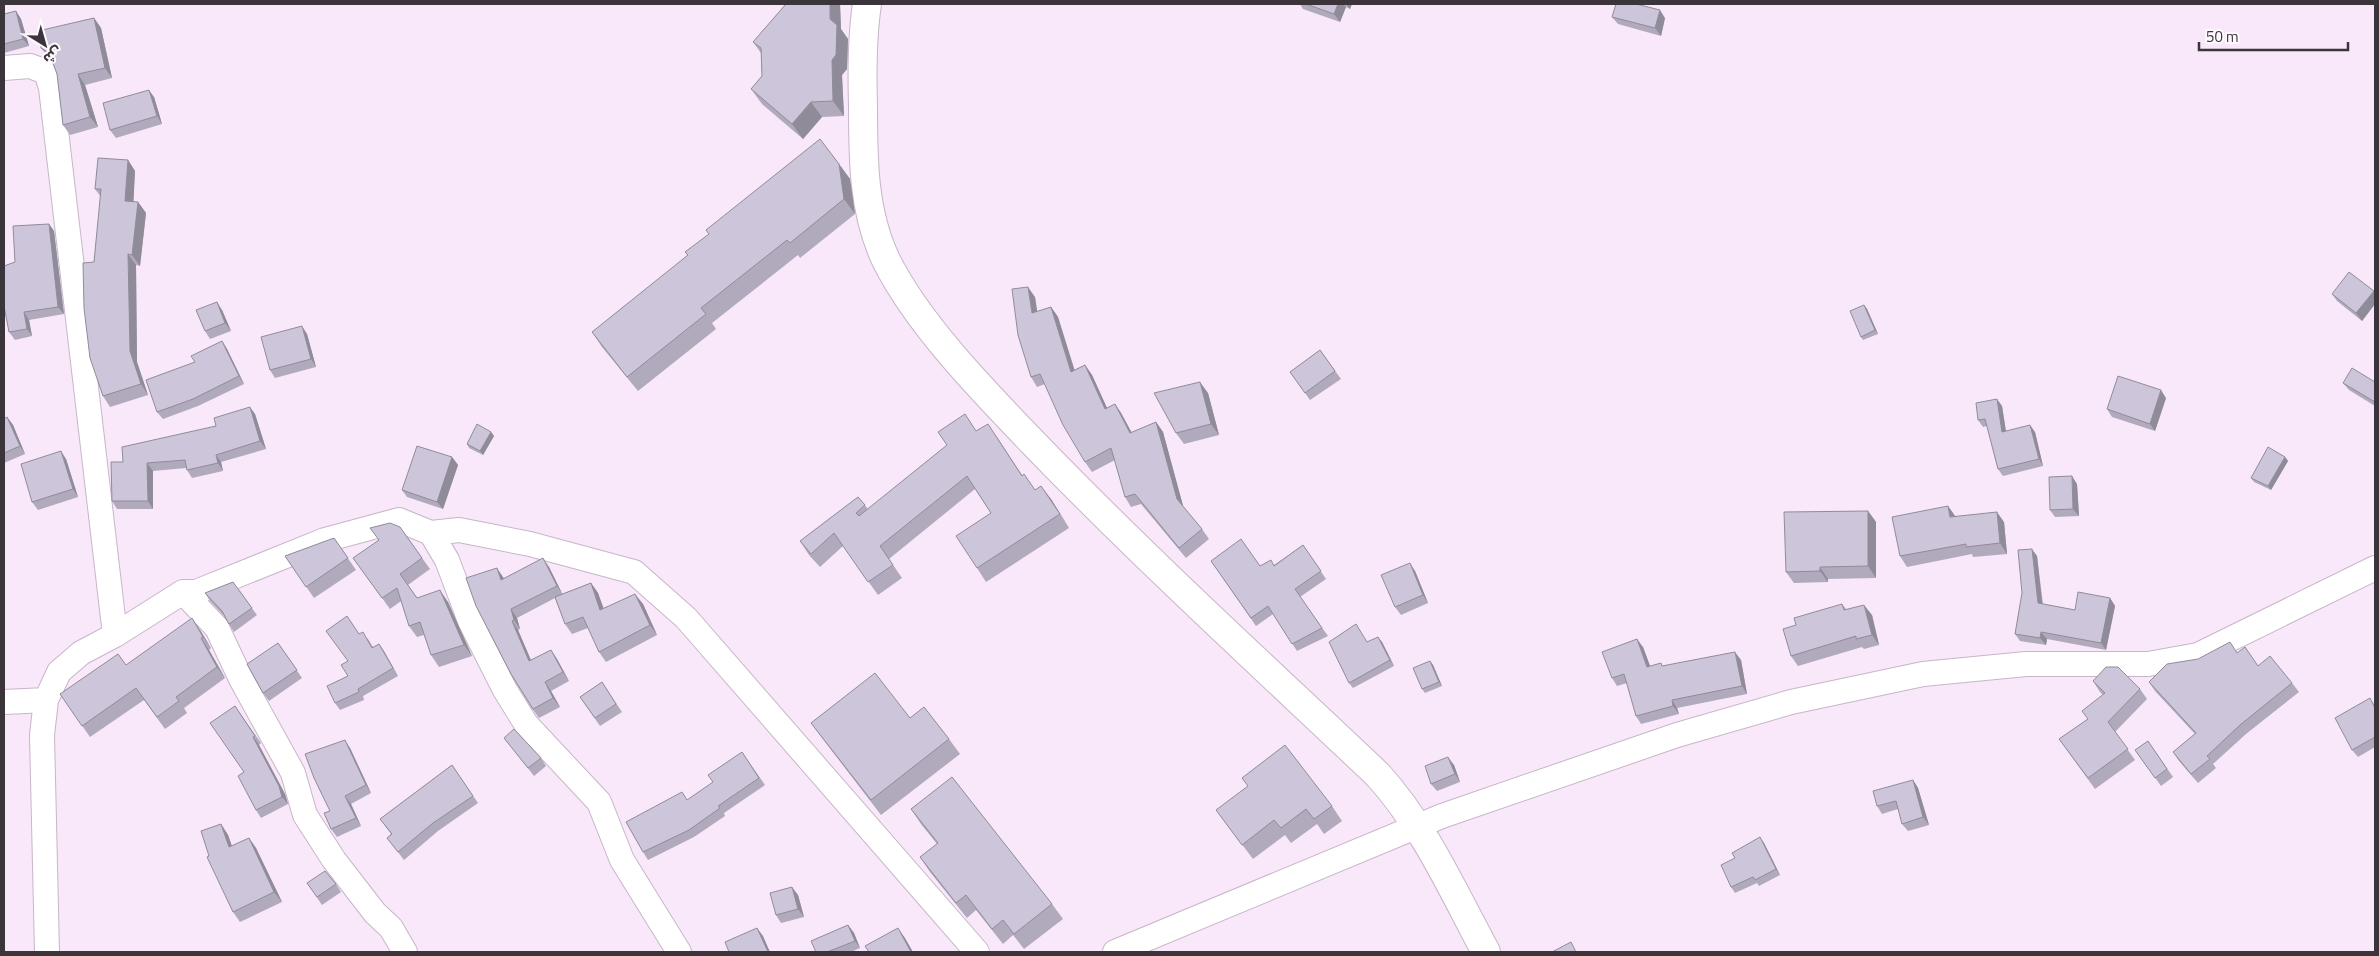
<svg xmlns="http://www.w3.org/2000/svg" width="2379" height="956" viewBox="0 0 2379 956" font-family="'Titillium Web','Noto Sans Arabic',sans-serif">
	<rect width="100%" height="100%" fill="#f9e8f9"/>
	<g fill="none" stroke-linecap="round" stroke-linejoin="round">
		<defs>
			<path id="street" d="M4,68l26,-2 16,6 5,16 64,547
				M431,533l16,27 23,61 35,69 21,34 73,78 23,58 57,92
				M183,592l34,36 24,51 52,94 12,42 29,45 41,53 16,15 14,24
				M4,702l42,-2
				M47,952l-5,-217 4,-35 13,-28 22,-19 34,-18 68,-43h13l129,-52 74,-20 32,13 28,-3 71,14 104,28 52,46 291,334
				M1115,952l327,-136 235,-81 114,-33 132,-28 103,-10h122l50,-9 177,-87"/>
			<path id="secondary" d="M867,4c-5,33 -5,68 -4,102 0,52 0,106 23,154 33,67 105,139 157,193 108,111 223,216 335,322 47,52 75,116 108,177"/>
		</defs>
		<use href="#street" stroke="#c7b6c7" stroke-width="26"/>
		<use href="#secondary" stroke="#c7b6c7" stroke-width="30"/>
		<use href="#street" stroke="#fff" stroke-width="24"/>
		<use href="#secondary" stroke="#fff" stroke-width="28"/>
	</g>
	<path fill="#b0aabc" d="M786,4h54l1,25 7,10 -1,30 -5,6 2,41 -22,1 -19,22 -41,-35 -11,-15 11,-13 -1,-23 -8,-11z
		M1300,4h52l-2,5 -4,-2 -6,15 -37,-13z
		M16,11l5,8 8,27 -25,7v-39z
		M1612,17l53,1 -4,18 -43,-12z
		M94,18l7,10 11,50 -27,7 13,42 -28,8 -7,-10 -6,-51 -5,-14 -3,-2 -8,-10z
		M154,97l8,27 -46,14 -6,-8z
		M128,160l7,11 -2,31h5l8,11 -6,53 -4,-1 1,97 11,33 -38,12 -7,-11 -9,-134 7,-65 -6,-8z
		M839,164l11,15 5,35 -55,44 -2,-3 -86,68 4,6 -78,62 -36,-44 -10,-15 96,-76 -3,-4z
		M49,224l5,7 10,83 -35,6 3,16 -17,4 -6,-8 -3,-17 -2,1v-50l11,-4z
		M2374,291l1,2v11l-13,17 -25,-20 -5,-7z
		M1035,297l2,15 14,-5 7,10 16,53 11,-5 7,10 15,33 8,-4 6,9 11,20 24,-11 7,10 20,75 19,22 7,10 -23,19 -45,-54 -10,3 -6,-10 -10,-37 -23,12 -7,-10 -40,-78 -8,3 -6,-10z
		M1864,305l3,4 11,25 -15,6 -2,-3z
		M222,310l9,21 -21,8 -5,-8z
		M307,334l9,33 -41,11 -5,-8z
		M222,341l5,8 17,35 -46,22 -35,13 -6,-7 38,-50z
		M1320,350l21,29 -31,21 -20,-28z
		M2375,382v24l-26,-16 -6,-7z
		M1208,393l11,42 -35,9 -8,-11z
		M2166,398l-11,33 -43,-14 -5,-8z
		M2002,406l4,25 29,1 8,34 -40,10 -5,-7 -11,-43 -4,1 -5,-7z
		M255,414l11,35 -45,13 2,9 -31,7 -5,-8 -1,-2 -33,3v38h-36l-5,-8 11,-39 93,-36z
		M7,417l6,8 12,29 -21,9v-44z
		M977,431l20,6 25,38 13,15 16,9 18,29 -83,54 -9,-14 14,-55 -16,-24 -86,70 13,19 -24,17 -35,-49 -23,21 -11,-12 -9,-14 58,-44 10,12z
		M491,432l3,4 -11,19 -14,-7 -2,-4z
		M452,457l6,8 -15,44 -36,-12 -5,-7z
		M2285,457l3,4 -17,29 -17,-8 -3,-4z
		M66,459l12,38 -40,13 -6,-8z
		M2077,484l2,32 -24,1 -5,-7z
		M1948,506l7,10 49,6 3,32 -34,3 -1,-3 -65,13 -7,-11z
		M1868,511l8,11v56l-48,1v3l-34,1 -8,-11z
		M400,527l30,42 -22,16 9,13 31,4 24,54 -33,11 -8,-12 -7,-20 -7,2 -8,-11 -8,-25 -11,8 -37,-51z
		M334,538l22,32 -42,28 -29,-42z
		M1303,545l23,34 -26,18 28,39 -31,15 -24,-37 -17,12 -45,-65 49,5 14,-1z
		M2037,556l6,48 32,6 35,-12 5,8 -9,44 -59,-11 -1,6 -26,-4 -5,-7z
		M549,567l13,27 29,-11 7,10 5,16 40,-5 14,31 -51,27 -7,-10 -11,-24 -16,6 -7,-10 -10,-26 -38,20 3,11 -2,1 13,30 20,-10 6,9 12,22 -18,10 9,16 -21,11 -8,-11 -20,-33 -8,-97 1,1z
		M1415,571l13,32 -27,12 -6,-8z
		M233,582l24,33 -23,17 -10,-16 -14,-15 -5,-8z
		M1842,604l4,5 26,6 7,30 -15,4 -2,-2 -64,19 -7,-10 5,-31z
		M200,630l11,18 -2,2 16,28 -41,30 3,5 -22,16 -21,-29 -54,37 -30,-43 66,-29z
		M359,634l9,5 5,8 6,-3 19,32 -35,20 1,4 -24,10 -5,-7 13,-27 -1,-15z
		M1368,642h14l12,24 -41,22 -4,-5z
		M278,643l24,35 -33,23 -6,-8z
		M1643,647l7,19h14l77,-6 6,34 -70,14 2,6 -38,10 -5,-8 -9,-33 -10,3 -5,-8z
		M2238,653l20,13 34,17 7,9 -53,42 -33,30 3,4 -18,15 -19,-22 -6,-9 22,-18 -40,-43 -6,-9z
		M1430,661l3,4 9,21 -17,7 -3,-4z
		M2093,681l47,8 7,10 -32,33 20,28 -40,29 -36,-50 29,-20 15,-24 -3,-3z
		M602,682l20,30 -22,14 -20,-29z
		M2370,698l5,8v41l-17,10 -6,-7z
		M235,706l26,37 -2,2 26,49 3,10 -27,14 -5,-8 -12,-38z
		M910,718l39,21 11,15 -79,61 -59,-77 -11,-15z
		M504,738l37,20 5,8 -12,10z
		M2148,741l25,36 -12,9 -26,-36z
		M350,748l21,45 -20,11 10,22 -24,11 -6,-8 -1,-18z
		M742,752l23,33 -41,28 1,3 -31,21 -46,23 -5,-8 70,-70z
		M452,765l26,38 -40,28 -34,29 -17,-22 4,-4 -11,-15z
		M1454,765l6,17 -23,9 -6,-7z
		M1913,780l5,8 11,37 -21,6 -6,-7 -4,-15 -16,5 -5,-8z
		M1332,806l10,15 -18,13 -7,-10 -26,19 -6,-8 -32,24 -37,-49z
		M911,809l141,95 11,15 -39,30 -11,-14 -10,9 -27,-34 -9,8 -37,-46 -10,-15 17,-13 -16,-20z
		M221,824l7,11 4,11 17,-8 7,10 26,54 -42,20 -7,-10 -24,-56z
		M1764,843l16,32 -21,11 -2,-3 -22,10 -4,-6 4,-29z
		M307,883l29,1 5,8 -19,13z
		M798,895l6,22 -23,6 -5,-8z
		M848,925l6,8 6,15 -9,4h-35z"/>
	<path fill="#908b99" d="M830,4h10l1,25 7,10 -1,30 -5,6 2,41 -11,-15z
		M1338,4h5l3,3 -6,15 -6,-8z
		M1346,4h6l-2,5z
		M1660,10l5,8 -4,18 -6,-8z
		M16,11l5,8 8,27 -6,-7z
		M94,18l7,10 11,50 -7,-10z
		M78,74l7,11 13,42 -8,-10z
		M149,90l5,7 8,27 -5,-8z
		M811,102l11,15 -19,22 -11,-15z
		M128,160l7,11 -2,41 -8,-11z
		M839,164l11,15 5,35 -11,-15z
		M138,202l8,11 -6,53 -8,-11z
		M49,224l5,7 10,83 -6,-7z
		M128,254l8,11 1,97 11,33 -7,-11 -11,-33z
		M1028,287l7,10 4,26 -7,-10z
		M2374,291l1,2v11l-13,17 -6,-8z
		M217,302l5,8 9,21 -6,-8z
		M1864,305l3,4 11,25 -3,-4z
		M1051,307l7,10 20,64 -7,-9z
		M24,312l5,8 3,16 -5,-7z
		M302,326l5,8 9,33 -5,-8z
		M222,341l5,8 17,35 -5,-8z
		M1085,365l7,10 20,44 -7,-10z
		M1200,382l8,11 11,42 -8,-11z
		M2161,390l5,8 -11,33 -5,-7z
		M1997,399l5,7 5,33 -5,-7z
		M1115,404l6,9 16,30 -7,-10z
		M250,407l5,7 11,35 -6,-8z
		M7,417l6,8 12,29 -5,-8z
		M1156,422l7,10 21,77 -7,-10z
		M2030,425l5,7 8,34 -4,-7z
		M491,432l3,4 -11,19 -3,-4z
		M61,451l5,8 12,38 -5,-8z
		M216,455l5,7 2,9 -5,-8z
		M452,457l6,8 -15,44 -6,-7z
		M2285,457l3,4 -17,29 -3,-4z
		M147,463l6,8v38l-5,-8z
		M2072,476l5,8 2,32 -6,-7z
		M1041,486l10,13 18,29 -9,-14z
		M1948,506l7,10 -5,1z
		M1868,511l8,11v56l-8,-12z
		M1997,512l7,10 3,32 -7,-11z
		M2032,549l5,7 6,55 -5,-8z
		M543,558l6,9 14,28 -6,-9z
		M1410,563l5,8 13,32 -5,-8z
		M1820,567l8,12v3l-8,-11z
		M497,568l6,9 4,12 -6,-9z
		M591,583l7,10 10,27 -8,-10z
		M440,590l8,12 24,54 -8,-11z
		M635,594l8,10 14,31 -7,-10z
		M2110,598l5,8 -9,44 -5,-7z
		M1864,605l8,10 7,30 -7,-10z
		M511,609l6,9 3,11 -6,-9z
		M192,618l8,12 11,18 -8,-11z
		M512,621l6,9 17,40 -6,-9z
		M2041,632l6,7 -1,6 -6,-7z
		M1378,637l4,5 12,24 -4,-6z
		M201,638l8,12 16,28 -8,-11z
		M1637,639l6,8 10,27 -6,-7z
		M379,644l5,7 14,25 -5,-8z
		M551,650l6,9 12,22 -6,-9z
		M1735,652l6,8 6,34 -5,-8z
		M1430,661l3,4 9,21 -3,-4z
		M545,682l6,9 9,16 -7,-9z
		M1672,700l5,8 2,6 -6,-8z
		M253,737l6,8 26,49 3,10 -6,-7z
		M345,740l5,8 21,45 -5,-8z
		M1448,757l6,8 6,17 -5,-8z
		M1913,780l5,8 11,37 -6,-8z
		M345,796l6,8 10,22 -5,-8z
		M221,824l7,11 8,23 -7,-11z
		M1760,837l4,6 16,32 -4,-6z
		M249,838l7,10 26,54 -8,-10z
		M792,887l6,8 6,22 -6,-8z
		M848,925l6,8 6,15 -5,-7z
		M757,928l6,8 7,16h-2z
		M898,928l7,10 8,14h-2z"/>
	<path fill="#cdc6db" stroke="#908b99" d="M786,4h44v15l7,6 -1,30 -4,5 1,41 -22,1 -19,22 -41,-35 11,-13 -1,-28 -8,-6z
		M1306,4h32l-4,10z
		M1616,4h20l24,6 -5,18 -43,-11z
		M16,11l7,28 -19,5v-30z
		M94,18l11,50 -27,6 12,43 -27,8 -6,-51 -8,-21 -8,-5 -3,-17z
		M149,90l8,26 -47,14 -7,-27z
		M820,139l19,25 5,35 -54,44 -3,-3 -86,68 5,6 -79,63 -35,-45 96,-77 -3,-3 24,-18 -3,-4z
		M98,158l30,2 -3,41 13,1 -6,53 -4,-1 2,97 11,33 -38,12 -13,-38 -6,-50 -1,-45 11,-1 7,-73h-6z
		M49,224l9,83 -34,5 3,17 -18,3 -5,-26v-40l11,-4 -2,-36z
		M2349,272l25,19 -18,22 -24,-19z
		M1028,287l4,26 19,-6 20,65 14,-7 20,44 10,-5 15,29 26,-11 21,77 25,30 -23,19 -44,-54 -10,3 -14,-49 -26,14 -22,-37 -23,-51 -9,3 -13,-42 -6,-46z
		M217,302l8,21 -20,8 -9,-21z
		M1864,305l11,25 -14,7 -11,-26z
		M302,326l9,33 -41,11 -9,-33z
		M222,341l17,35 -46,23 -36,13 -11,-32 49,-18 -4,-6z
		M1320,350l15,21 -30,22 -15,-21z
		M2352,368l23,14v20l-32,-19z
		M2118,376l43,14 -11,34 -43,-15z
		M1200,382l11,42 -35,9 -22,-40z
		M1997,399l5,33 28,-7 9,34 -41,10 -13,-50 -7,1 -2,-17z
		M250,407l10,34 -44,14 2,8 -31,7 -2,-10 -38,3 1,38h-36l-1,-39h12l-1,-15 94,-21 -2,-8z
		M965,414l11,17 12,-7 34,52 2,-2 11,16 6,-4 19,28 -83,54 -21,-32 35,-23 -24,-37 -87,70 13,19 -25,17 -34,-49 -23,21 -11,-13 58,-44 7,8 -9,8 3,3 88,-71 -9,-13z
		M7,417l13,29 -16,7v-34z
		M477,424l14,8 -11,19 -13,-7z
		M417,446l35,11 -15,45 -35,-12z
		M2268,447l17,10 -17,29 -17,-8z
		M61,451l12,38 -41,13 -11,-38z
		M2072,476l1,33 -23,1 -1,-33z
		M1948,506l2,11 47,-5 3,31 -34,4v-3l-66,12 -8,-39z
		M1868,511v55l-48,1v4l-34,1 -2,-60z
		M390,523l10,4 22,31 -22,16 17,24 23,-8 24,55 -33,10 -11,-33 -11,4 -12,-38 -15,10 -29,-40 26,-18 -9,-12z
		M334,538l14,20 -42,29 -21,-31z
		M1241,539l19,27 11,-6 3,6 29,-21 18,26 -26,18 27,39 -30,16 -24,-38 -17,12 -40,-57z
		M2032,549l6,54 37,7 3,-18 32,6 -9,45 -60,-11 -1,6 -25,-4 7,-41 -4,-43z
		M543,558l14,28 -46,23 3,11 -2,1 17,40 22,-11 12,22 -18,10 8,16 -20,11 -22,-35 -35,-68 -10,-28 31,-10 4,12z
		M1410,563l13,32 -28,12 -14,-32z
		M233,582l19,26 -23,16 -7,-13 -17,-18z
		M591,583l9,27 35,-16 15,31 -51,27 -16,-35 -18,7 -10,-27z
		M1842,604l2,6 20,-5 8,30 -16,4v-3l-65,20 -8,-27 13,-4 -2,-7z
		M347,616l12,18 4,-2 9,16 7,-4 14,24 -35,21 1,3 -24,11 -8,-17 21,-10 -7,-11 7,-4 -22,-30z
		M192,618l11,19 -2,1 16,29 -41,30 3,4 -22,16 -21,-29 -54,38 -22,-32 58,-40 8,11z
		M1356,624l11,18 11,-5 12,23 -41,23 -20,-41z
		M1637,639l10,28 14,-4 1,3 73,-14 7,34 -70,14 1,6 -37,10 -12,-42 -12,4 -10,-26z
		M2230,642l7,11 8,-6 13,19 12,-10 22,27 -52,42 -33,31 3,3 -19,15 -18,-22 23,-19 -47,-51 18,-18 31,-5z
		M278,643l19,27 -34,23 -16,-29z
		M1430,661l9,21 -17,7 -9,-21z
		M2106,667h12l22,22 -32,33 20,27 -40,29 -29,-39 29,-20 -6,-8 23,-18 -12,-12z
		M875,673l35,45 14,-11 25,32 -78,61 -60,-77z
		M602,682l14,22 -21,14 -15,-21z
		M2370,698l5,10v29l-23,13 -17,-32z
		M235,706l20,30 -2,1 26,49 3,11 -26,13 -18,-34 6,-4 -34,-49z
		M514,729l27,29 -13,10 -24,-30z
		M345,740l21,45 -21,11 11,22 -25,11 -7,-16 6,-2 -16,-33 -9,-24z
		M2148,741l19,28 -12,9 -20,-28z
		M1285,745l47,61 -18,13 -8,-10 -25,19 -7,-8 -32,25 -26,-35 32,-24 -6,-8z
		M742,752l17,26 -41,28 2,2 -31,22 -46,22 -17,-30 56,-30 5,8 26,-18 -5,-7z
		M1448,757l7,17 -24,10 -6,-18z
		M452,765l21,31 -40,27 -35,29 -11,-14 5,-4 -12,-15z
		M952,777l100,127 -38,30 -11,-14 -11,9 -26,-34 -10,8 -36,-46 18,-14 -27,-34z
		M1913,780l10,37 -21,7 -6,-23 -19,5 -4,-15z
		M221,824l8,23 20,-9 25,54 -41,20 -26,-55 2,-1 -8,-25z
		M1760,837l16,32 -21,11 -2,-3 -22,10 -10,-22 14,-7 -3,-5z
		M325,871l11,13 -19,13 -10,-14z
		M792,887l6,22 -22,6 -6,-22z
		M848,925l7,16 -28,11h-11l-5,-11z
		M757,928l11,24h-39l-4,-10z
		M898,928l13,24h-42l-4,-6z
		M1571,942l5,10h-24z"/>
	<rect width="2379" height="956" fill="none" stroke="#3b343b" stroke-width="10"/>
	<g transform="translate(45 45) rotate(143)" stroke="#fefafe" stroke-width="4" paint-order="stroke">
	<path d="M0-4L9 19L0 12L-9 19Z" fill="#3b343b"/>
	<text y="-8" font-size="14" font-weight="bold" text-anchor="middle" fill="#3b343b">ش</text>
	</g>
	<path d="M2199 42v8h149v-8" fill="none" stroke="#3b343b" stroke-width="2.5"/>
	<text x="2206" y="42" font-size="15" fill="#3b343b" stroke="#fefafe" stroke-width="4" paint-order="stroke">50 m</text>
</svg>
